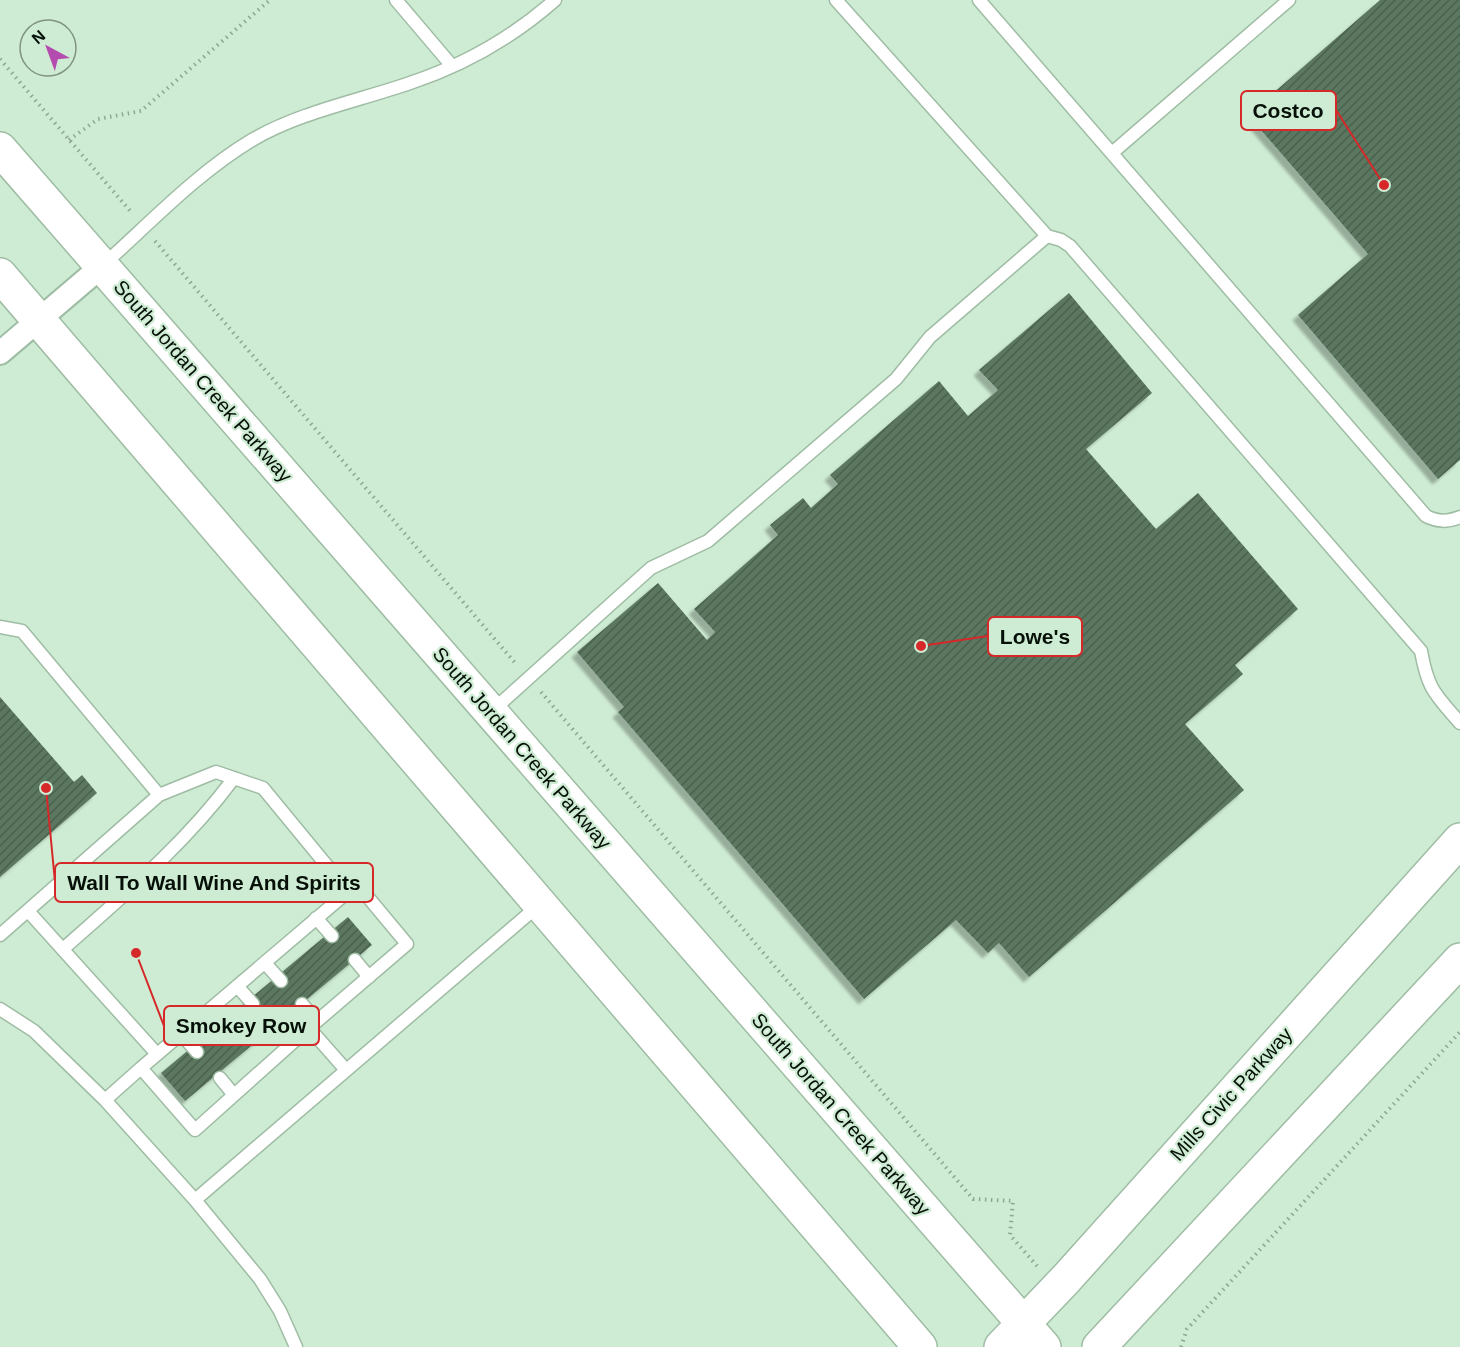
<svg xmlns="http://www.w3.org/2000/svg" width="1460" height="1347" viewBox="0 0 1460 1347" font-family="Arial,sans-serif">
	<defs>
		<pattern id="building-hatch" width="6" height="6" patternUnits="userSpaceOnUse" patternTransform="scale(1.5)"><rect width="6" height="6" fill="#5c7761"/><path d="M-1 1l2-2M0 6l6-6M5 7l2-2" fill="none" stroke="#4a604e"/></pattern>
		<filter id="shadow"><feDropShadow dx="-5.5" dy="5.5" stdDeviation="1.5" flood-color="#0004"/></filter>
	</defs>
	<rect width="100%" height="100%" fill="#ceecd3"/>
	<path fill="url(#building-hatch)" filter="url(#shadow)" d="M1380,0h80v460l-22,19 -140,-164 70,-61 -120,-139z
		M1069,293l83,100 -66,56 70,80 42,-36 100,116 -63,56 8,9 -58,50 59,66 -215,187 -30,-34 -11,10 -32,-33 -92,79 -246,-287 6,-5 -47,-55 81,-69 49,57 8,-8 -21,-23 84,-74 -8,-10 33,-27 8,10 27,-24 -8,-9 109,-94 29,35 30,-26 -19,-20z
		M0,697l74,85 8,-7 15,18 -97,84z
		M348,917l24,28 -187,156 -24,-28z"/>
	<g fill="none" stroke-linecap="round" stroke-linejoin="round">
		<defs>
			<path id="service" d="M396,0l56,66
				M836,0l211,236 14,4 9,6 351,405c7,39 14,43 39,72
				M979,0l447,516c12,6 21,6 34,1
				M1112,153l177,-153
				M102,266c48,-43 95,-93 150,-126 48,-28 106,-39 158,-57 54,-18 103,-46 145,-83
				M0,627l22,4 137,164 -159,140
				M492,711l159,-143 57,-27 188,-162 34,-42 117,-101
				M159,795l57,-23 47,16 65,79 29,17 50,60 -98,84 -114,102 -54,-62 216,-184
				M28,911l129,143
				M316,918l16,18
				M63,949c60,-53 122,-105 171,-171
				M355,960l14,17
				M265,963l16,18
				M237,986l16,18
				M302,1004l15,17
				M0,1009l34,22 35,34 36,35 90,100 65,79 20,32 16,36
				M309,1028l37,42
				M275,1029l14,17
				M180,1033l17,19
				M220,1078l14,17
				M105,1100l36,-32
				M195,1200l344,-295"/>
			<path id="minor" d="M0,353l102,-87"/>
			<path id="primary" d="M0,149l1044,1198
				M0,275l920,1072
				M1001,1347l65,-68 394,-439
				M1099,1347l361,-387"/>
		</defs>
		<use href="#service" stroke="#9fbca4" stroke-width="15"/>
		<use href="#minor" stroke="#9fbca4" stroke-width="26"/>
		<use href="#primary" stroke="#9fbca4" stroke-width="36"/>
		<path stroke="#8ea692" stroke-width="4" stroke-dasharray="1.5 4.5" stroke-linecap="butt" d="M0,59l131,153
			M69,140l29,-21 43,-8 129,-111
			M155,241l361,423
			M541,692l432,507 40,2 -3,34 27,31
			M1181,1347l6,-18 273,-297"/>
		<use href="#service" stroke="#fff" stroke-width="12"/>
		<use href="#minor" stroke="#fff" stroke-width="22"/>
		<use href="#primary" stroke="#fff" stroke-width="33"/>
	</g>
	<g text-anchor="middle" dominant-baseline="central" stroke-width="4.5" stroke-linejoin="round" paint-order="stroke">
		<g font-size="20" fill="#061008" stroke="#ceecd3">
			<text transform="translate(203 381) rotate(49)">South Jordan Creek Parkway</text>
			<text transform="translate(522 748) rotate(49)">South Jordan Creek Parkway</text>
			<text transform="translate(1231 1094) rotate(-48)">Mills Civic Parkway</text>
			<text transform="translate(841 1114) rotate(49)">South Jordan Creek Parkway</text>
		</g>
	</g>
	<path fill="none" stroke="#d62828" stroke-width="2" d="M1384 185L1336 110M921 646L988 636M46 788L55 882M136 953L164 1026"/>
	<g fill="#d62828" stroke="#ceecd3" stroke-width="2">
		<circle cx="1384" cy="185" r="6"/>
		<circle cx="921" cy="646" r="6"/>
		<circle cx="46" cy="788" r="6"/>
		<circle cx="136" cy="953" r="6"/>
	</g>
	<g fill="#ceecd3" stroke="#d62828" stroke-width="2">
		<rect x="1241" y="91" width="95" height="39" rx="6"/>
		<rect x="988" y="617" width="94" height="39" rx="6"/>
		<rect x="55" y="863" width="318" height="39" rx="6"/>
		<rect x="164" y="1006" width="155" height="39" rx="6"/>
	</g>
	<g font-size="21" text-anchor="middle" font-weight="bold" fill="#061008">
		<text x="1288" y="118">Costco</text>
		<text x="1035" y="644">Lowe's</text>
		<text x="214" y="890">Wall To Wall Wine And Spirits</text>
		<text x="241" y="1033">Smokey Row</text>
	</g>
	<g transform="translate(48 48) rotate(319)"><circle r="28" fill="#ceecd3" stroke="#7e9482" stroke-width="1.5"/>
	<path d="M0-4.5L10 22L0 15L-10 22Z" fill="#b44bae"/>
	<text y="-9" font-size="16" font-weight="bold" text-anchor="middle" fill="#061008">N</text>
	</g>
</svg>
